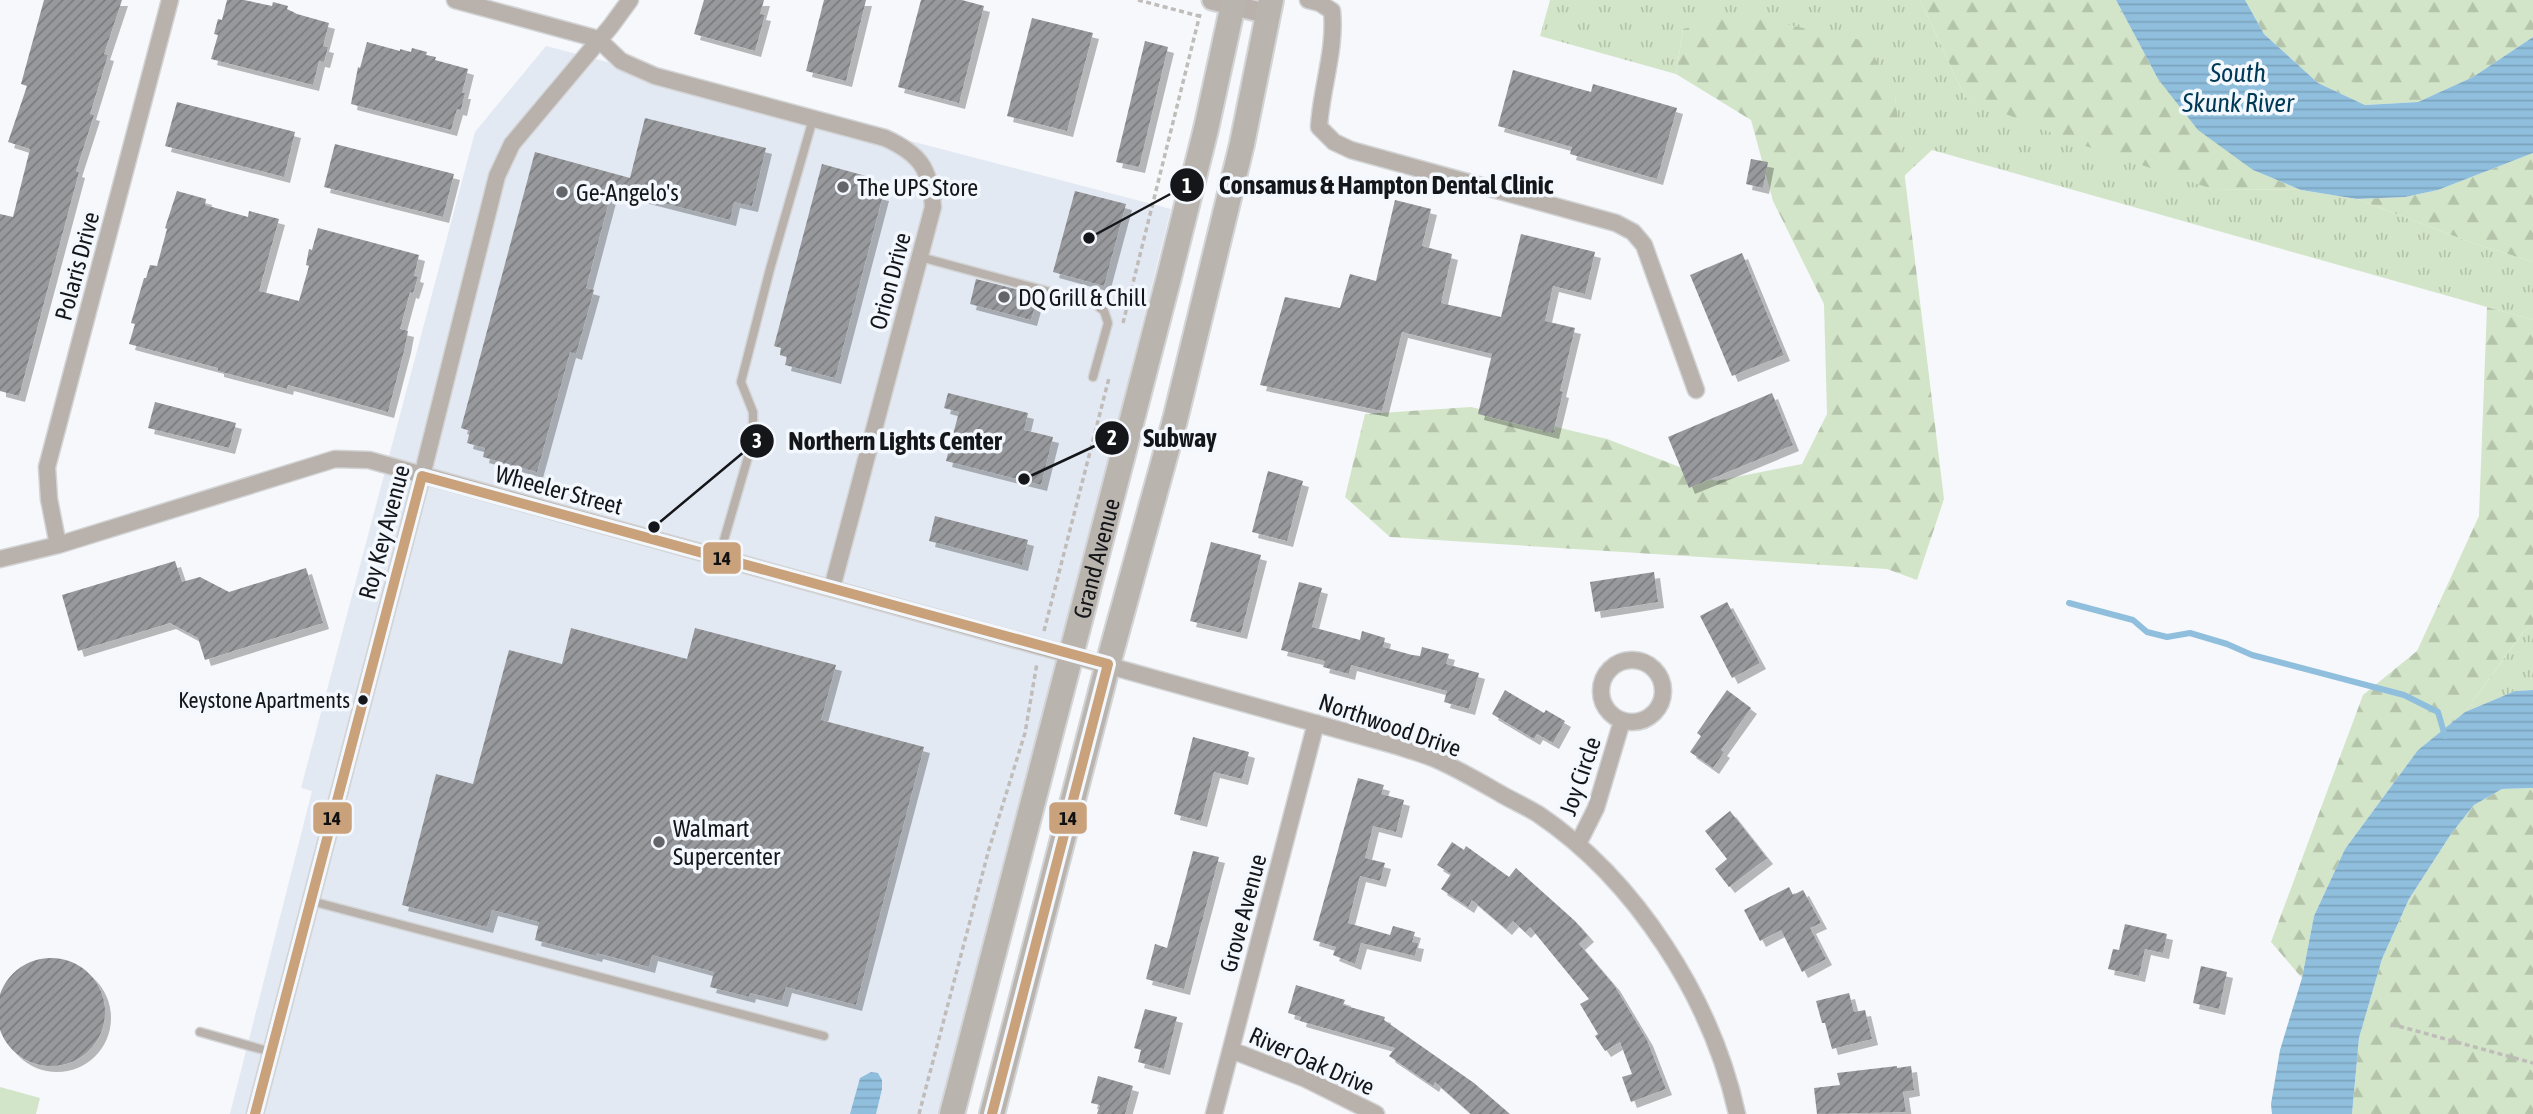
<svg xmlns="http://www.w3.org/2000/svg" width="2533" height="1114" viewBox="0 0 2533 1114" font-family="'Asap Condensed',sans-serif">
	<defs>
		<pattern id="grass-tufts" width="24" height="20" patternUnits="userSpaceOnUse" patternTransform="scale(1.75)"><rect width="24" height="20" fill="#d3e5c8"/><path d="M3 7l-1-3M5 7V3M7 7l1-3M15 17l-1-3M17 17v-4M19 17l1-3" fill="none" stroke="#b4c4ab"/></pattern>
		<pattern id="forest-firs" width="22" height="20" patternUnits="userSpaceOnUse" patternTransform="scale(1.75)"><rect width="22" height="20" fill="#d3e5c8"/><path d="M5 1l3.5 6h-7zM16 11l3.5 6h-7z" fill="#b4c4ab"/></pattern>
		<pattern id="water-rules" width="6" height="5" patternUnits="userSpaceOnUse" patternTransform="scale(1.75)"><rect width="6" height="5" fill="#90bfde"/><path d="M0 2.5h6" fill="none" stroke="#7ba3be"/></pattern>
		<pattern id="building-hatch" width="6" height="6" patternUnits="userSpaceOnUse" patternTransform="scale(1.75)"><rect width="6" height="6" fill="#98999c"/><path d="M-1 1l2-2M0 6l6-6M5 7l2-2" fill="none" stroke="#7b7c7e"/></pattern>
		<filter id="shadow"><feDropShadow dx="6" dy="6" stdDeviation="0" flood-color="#0004"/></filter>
	</defs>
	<rect width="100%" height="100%" fill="#f6f8fb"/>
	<path fill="#e3e9f3" d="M546,46l625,163 -228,905h-713l82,-323 -11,-3 174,-656z"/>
	<path fill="url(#grass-tufts)" d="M1550,0h370l45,97 247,92 89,1 56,9 110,42 66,21v58l-601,-170 -29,27 -8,-81 -212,-67 -7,45 -136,-38z
		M2533,625v65l-18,1 -50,21 59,-81z"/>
	<path fill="url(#forest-firs)" d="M1920,0h196l42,79 95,91 48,20 -89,-1 -141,-48 -106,-44z
		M2245,0h288v37l-60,40 -55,25 -53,3 -47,-22 -54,-49z
		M1741,15l125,26 29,55 49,403 -27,81 -30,-11 -497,-32 -45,-40 20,-83 106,-7 136,32 109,42 86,-17 25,-50 -3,-110 -51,-103 -22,-81 -75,-46 7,-45z
		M2533,153v109l-66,-21 -110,-42 48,-2 33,-7z
		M2487,307l46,13v305l-10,7 -58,80 -47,38 -73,99 -31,67 -12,62 -31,-36 92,-247 54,-44 62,-135z
		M2533,788v326h-181l7,-76 23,-79 27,-60 42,-65 23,-29 28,-16z"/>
	<path fill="#d3e5c8" d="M0,1087l40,11 -4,16h-36z"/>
	<path fill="url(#water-rules)" d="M2116,0h129l19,34 54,49 47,22 53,-3 55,-25 60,-40v116l-95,37 -33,7 -48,2 -56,-9 -48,-20 -55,-40 -40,-51z
		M2533,690v98l-31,1 -28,16 -23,29 -42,65 -27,60 -23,79 -7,76h-80l-1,-10 9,-54 22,-72 12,-62 31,-67 73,-99 47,-38 50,-21z
		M871,1072l7,1 4,7v9l-6,25h-26l10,-36z"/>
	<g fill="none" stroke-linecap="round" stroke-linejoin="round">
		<path stroke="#90bfde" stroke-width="6" d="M2069,603l64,17 14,12 20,5 23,-4 37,11 25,11 152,40 34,17 7,24"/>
	</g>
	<path fill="url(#building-hatch)" filter="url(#shadow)" d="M44,0h78l-18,54 4,1 -18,59 4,1 -18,56 3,1 -60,224 -19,-5v-177l13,3 17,-68 -22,-7 19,-56 -6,-2z
		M227,0h17l28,6 1,-4 15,4 -1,3 10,5 32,9 -6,23 5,1 -4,15 -5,-1 -6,24 -102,-26 7,-24 -4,-1 4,-15 4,1z
		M704,0h60l-4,14 5,1 -10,36 -61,-17z
		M824,0h42l-20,81 -40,-10z
		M921,0h41l22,6 -25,97 -61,-16z
		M1032,18l61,15 -26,98 -60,-15z
		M1145,41l23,6 -29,120 -23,-5z
		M367,42l33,9v-2l11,3 1,-4 15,4 -1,3 10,2 -1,3 33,9 -6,24h3l-4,17 -4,-1 -6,21 -100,-26 7,-37 2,1z
		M1513,70l78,22 2,-8 84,24 -20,71 -87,-25 2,-7 -74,-21z
		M177,102l118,30 -11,45 -119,-31z
		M645,118l121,30 -14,58 -18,-4 -4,18 -118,-30 -26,98 8,2 -18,64 -6,-2 -33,120 -54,-15 2,-9 -18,-5 3,-12 -9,-3 74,-276 95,26z
		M335,144l119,30 -11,43 -119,-30z
		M1751,159l17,3 -5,26 -17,-4z
		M822,164l44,12 -2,6 12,3 -2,8 9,2 -48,183 -50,-13 2,-8 -7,-2 1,-7 -7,-2z
		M177,191l29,8 -1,6 43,12 1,-6 30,8 -20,72 40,10 10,-35 -3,-1 3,-16 3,1 6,-22 101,27 -5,21 4,1 -5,16 -3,-1 -10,37 8,2 -3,16 -17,65 -100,-27 -1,4 -69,-18v-3l-89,-24 6,-20 -4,-1 13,-45h2l4,-13 7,1 10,-37 -2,-1z
		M1075,191l51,13 -22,82 -51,-14z
		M1395,200l36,9 -9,37 30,8 -11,49 60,14 20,-83 74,18 -10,42 -32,-8 -8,35 30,7 -15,63 3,1 -10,41 -75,-19 14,-60 -90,-22 -20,79 -122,-26 25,-88 55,11 10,-34 26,7z
		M1742,253l42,102 -52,21 -42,-101z
		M976,279l62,16 -7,25 -61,-16z
		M948,393l80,20 -4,17 29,7 -12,48 -95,-24 13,-49 -15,-4z
		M1772,393l21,52 -104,43 -21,-51z
		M155,402l81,21 -7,25 -81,-20z
		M1268,471l35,10 -16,60 -35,-9z
		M935,516l93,24 -6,25 -93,-24z
		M1211,542l50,13 -20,78 -51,-12z
		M175,561l7,21 18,-5 29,15 77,-24 17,55 -118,37 -7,-22 -28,-15 -92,28 -16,-56z
		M1654,572l4,30 -63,10 -5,-30z
		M1299,582l23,6 -10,39 48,13 2,-9 23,7 -2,9 29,8 8,1 2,-9 27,7 -3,10 33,9 -10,36 -25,-7 3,-11 -96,-26 -2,9 -26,-7 2,-6 -44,-11z
		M1727,602l33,61 -28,15 -32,-62z
		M571,628l116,31 8,-31 141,37 -15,55 103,27 -68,258 -70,-18 -4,14 -32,-8 -1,4 -39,-10 4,-15 -62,-17 -3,12 -52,-14 -1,3 -61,-16 4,-18 -47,-12 -5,17 -85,-22 34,-131 37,10 36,-134 53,14z
		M1505,690l39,23 2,-3 19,11 -12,22 -16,-9 -3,5 -42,-25z
		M1727,690l24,18 -30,42 3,2 -11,16 -23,-16 11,-16 -4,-3z
		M1193,737l56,15 -7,27 -28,-7 -13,49 -27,-7z
		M1358,778l26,7 -3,9 23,6 -8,32 -23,-6 -8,32 20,5 -5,18 -20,-5 -12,47 42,12 3,-9 22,6 -3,10 6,1 -3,13 -54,-13 -6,21 -22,-9 3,-8 -23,-7z
		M1730,811l37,47 -38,29 -14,-18 12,-10 -22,-28z
		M1452,842l12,8 2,-4 43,31 7,-9 59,53 13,15 -9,8 35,41 33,55 19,49 -35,13 -9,-25 10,-3 -12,-32 -15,9 -10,-15 3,-2 -18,-30 9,-5 -59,-72 -5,5 -12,-11 -7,8 -34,-29 -4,7 -27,-18 10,-15 -14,-9z
		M1193,851l26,6 -35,132 -38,-10 9,-35 12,4z
		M1789,887l4,8 10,-5 18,33 -11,5 16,31 -24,13 -21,-42 -21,11 -16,-31z
		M2125,924l42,10 -4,19 -18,-4 -6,27 -31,-7 5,-20 6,1z
		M-3 1012a54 54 0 1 1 108 0a54 54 0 1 1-108 0Z
		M2201,966l26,6 -8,37 -26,-6z
		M1296,985l49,15 -2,5 42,12 -1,3 90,63 36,31h-39l-36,-32 -2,4 -44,-30 6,-8 -95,-27 1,-4 -13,-4z
		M1849,993l5,19 11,-2 7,29 -40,10 -7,-26h-3l-6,-22z
		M1145,1009l32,8 -13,52 -26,-7 3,-12 -7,-2z
		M1897,1066v2l14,-2 3,24 -11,2 3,20 -89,2 -3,-26 26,-3 -3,-12z
		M1098,1076l35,10 -8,28h-28l3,-9 -9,-2z"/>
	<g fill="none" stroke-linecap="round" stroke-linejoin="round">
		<defs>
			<path id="service" d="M920,257l175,47 9,7 4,12 -15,54
				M719,557l34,-117v-28l-12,-30 29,-113 43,-150
				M311,901l513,135
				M200,1032l71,20"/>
			<path id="minor" d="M455,0l143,39 23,22 34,15 230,62c35,16 45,30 48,69l-101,381
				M1308,0l12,3 12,8c4,39 -11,78 -13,116l15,15 17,8 265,73 17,9 11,13 52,145
				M58,545l-9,-46 -2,-32 123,-467
				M0,559l58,-14 277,-86 34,1 1021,284c15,5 31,9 45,15 23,10 45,23 66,35 12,7 26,13 37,20 98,66 174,185 199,300
				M1601 691a31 31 0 1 1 62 0a31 31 0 1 1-62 0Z
				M1578,844l18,-36 26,-87
				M1231,1050l75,29 70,35
				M255,1114l167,-638 75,-300 15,-32 99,-118 19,-26
				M1214,1114l102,-391"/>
			<path id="tertiary" d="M1212,0l56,14"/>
			<g id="primary">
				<path id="s1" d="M952,1114l217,-837 37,-148 28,-129"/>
				<path d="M992,1114l116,-450 67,-244 67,-276 29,-144"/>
			</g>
		</defs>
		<use href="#service" stroke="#d3d4d6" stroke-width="11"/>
		<use href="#minor" stroke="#d3d4d6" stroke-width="19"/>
		<use href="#tertiary" stroke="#d3d4d6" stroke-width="23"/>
		<use href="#primary" stroke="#d3d4d6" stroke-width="28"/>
		<path stroke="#bfbcba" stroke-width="3.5" stroke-dasharray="5 3.5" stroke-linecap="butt" d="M1138,0l61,16
			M1123,323l77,-309
			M1044,631l65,-253
			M2391,1024l142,39
			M919,1114l70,-265 36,-116 12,-70"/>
		<use href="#service" stroke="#b9b2ac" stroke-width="8"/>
		<use href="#minor" stroke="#b9b2ac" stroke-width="16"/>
		<use href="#tertiary" stroke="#b9b2ac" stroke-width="19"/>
		<use href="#primary" stroke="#bab4af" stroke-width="24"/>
		<defs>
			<path id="bus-1" d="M255,1114l167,-638 686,188 -116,450"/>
		</defs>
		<use href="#bus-1" stroke="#f3f8fe" stroke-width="16"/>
		<use href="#bus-1" stroke="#c9a17a" stroke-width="10"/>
	</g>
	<g fill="#636568" stroke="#f3f8fe" stroke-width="2.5">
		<circle cx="843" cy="187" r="7"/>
		<circle cx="562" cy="192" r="7"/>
		<circle cx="1004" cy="297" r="7"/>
		<circle cx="659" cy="842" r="7"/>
	</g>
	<circle fill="#141619" stroke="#f3f8fe" stroke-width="2.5" cx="363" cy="700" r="6"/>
	<g text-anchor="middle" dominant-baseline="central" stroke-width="7" stroke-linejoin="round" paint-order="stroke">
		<g font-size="22" fill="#141619" stroke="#f3f8fe" text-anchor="end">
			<text x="350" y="700">Keystone Apartments</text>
		</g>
		<g font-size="24" fill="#141619" stroke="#f3f8fe" text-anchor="start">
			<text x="857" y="187">The UPS Store</text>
			<text x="576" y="192">Ge-Angelo's</text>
			<text x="1018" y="297">DQ Grill &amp; Chill</text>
			<text x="673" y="828">Walmart<tspan x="673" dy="28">Supercenter</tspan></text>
		</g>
		<g font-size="24" fill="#141619" stroke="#f3f8fe">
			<text transform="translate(77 266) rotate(-75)">Polaris Drive</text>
			<text transform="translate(890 281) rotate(-75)">Orion Drive</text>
			<text transform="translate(559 490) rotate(15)">Wheeler Street</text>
			<text transform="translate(384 532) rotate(-75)">Roy Key Avenue</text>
			<text stroke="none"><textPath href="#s1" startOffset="574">Grand Avenue</textPath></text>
			<text transform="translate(1390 725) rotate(19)">Northwood Drive</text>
			<text transform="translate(1580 776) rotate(-71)">Joy Circle</text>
			<text transform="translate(1243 913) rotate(-75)">Grove Avenue</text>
			<text transform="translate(1312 1061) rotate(24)">River Oak Drive</text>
		</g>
		<g font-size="26" font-style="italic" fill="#003956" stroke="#f3f8fe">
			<text x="2238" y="73">South<tspan x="2238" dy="30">Skunk River</tspan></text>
		</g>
	</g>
	<path fill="none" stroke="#141619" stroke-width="2.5" d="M1089 238L1187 185M1024 479L1112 438M654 527L757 441"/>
	<g fill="#141619" stroke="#f3f8fe" stroke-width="2.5">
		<circle cx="1089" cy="238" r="7"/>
		<circle cx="1024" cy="479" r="7"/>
		<circle cx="654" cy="527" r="7"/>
		<circle cx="1187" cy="185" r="18"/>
		<circle cx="1112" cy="438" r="18"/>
		<circle cx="757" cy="441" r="18"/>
	</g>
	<g font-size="21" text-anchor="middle" font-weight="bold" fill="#fff">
		<text x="1187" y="193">1</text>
		<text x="1112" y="445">2</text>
		<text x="757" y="448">3</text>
	</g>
	<g font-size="26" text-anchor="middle" font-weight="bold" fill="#141619" stroke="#f3f8fe" stroke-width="7" stroke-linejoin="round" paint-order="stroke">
		<text x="1386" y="194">Consamus &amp; Hampton Dental Clinic</text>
		<text x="1180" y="447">Subway</text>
		<text x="895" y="450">Northern Lights Center</text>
	</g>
	<g stroke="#f3f8fe" stroke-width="2.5">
		<rect x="702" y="541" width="40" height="34" rx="7" fill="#c9a17a"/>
		<rect x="1048" y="801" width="40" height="34" rx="7" fill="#c9a17a"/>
		<rect x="312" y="801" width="41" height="34" rx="7" fill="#c9a17a"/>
	</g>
	<g font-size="19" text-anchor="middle" font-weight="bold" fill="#111">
		<text x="722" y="565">14</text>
		<text x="1068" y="825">14</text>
		<text x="332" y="825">14</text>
	</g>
</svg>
